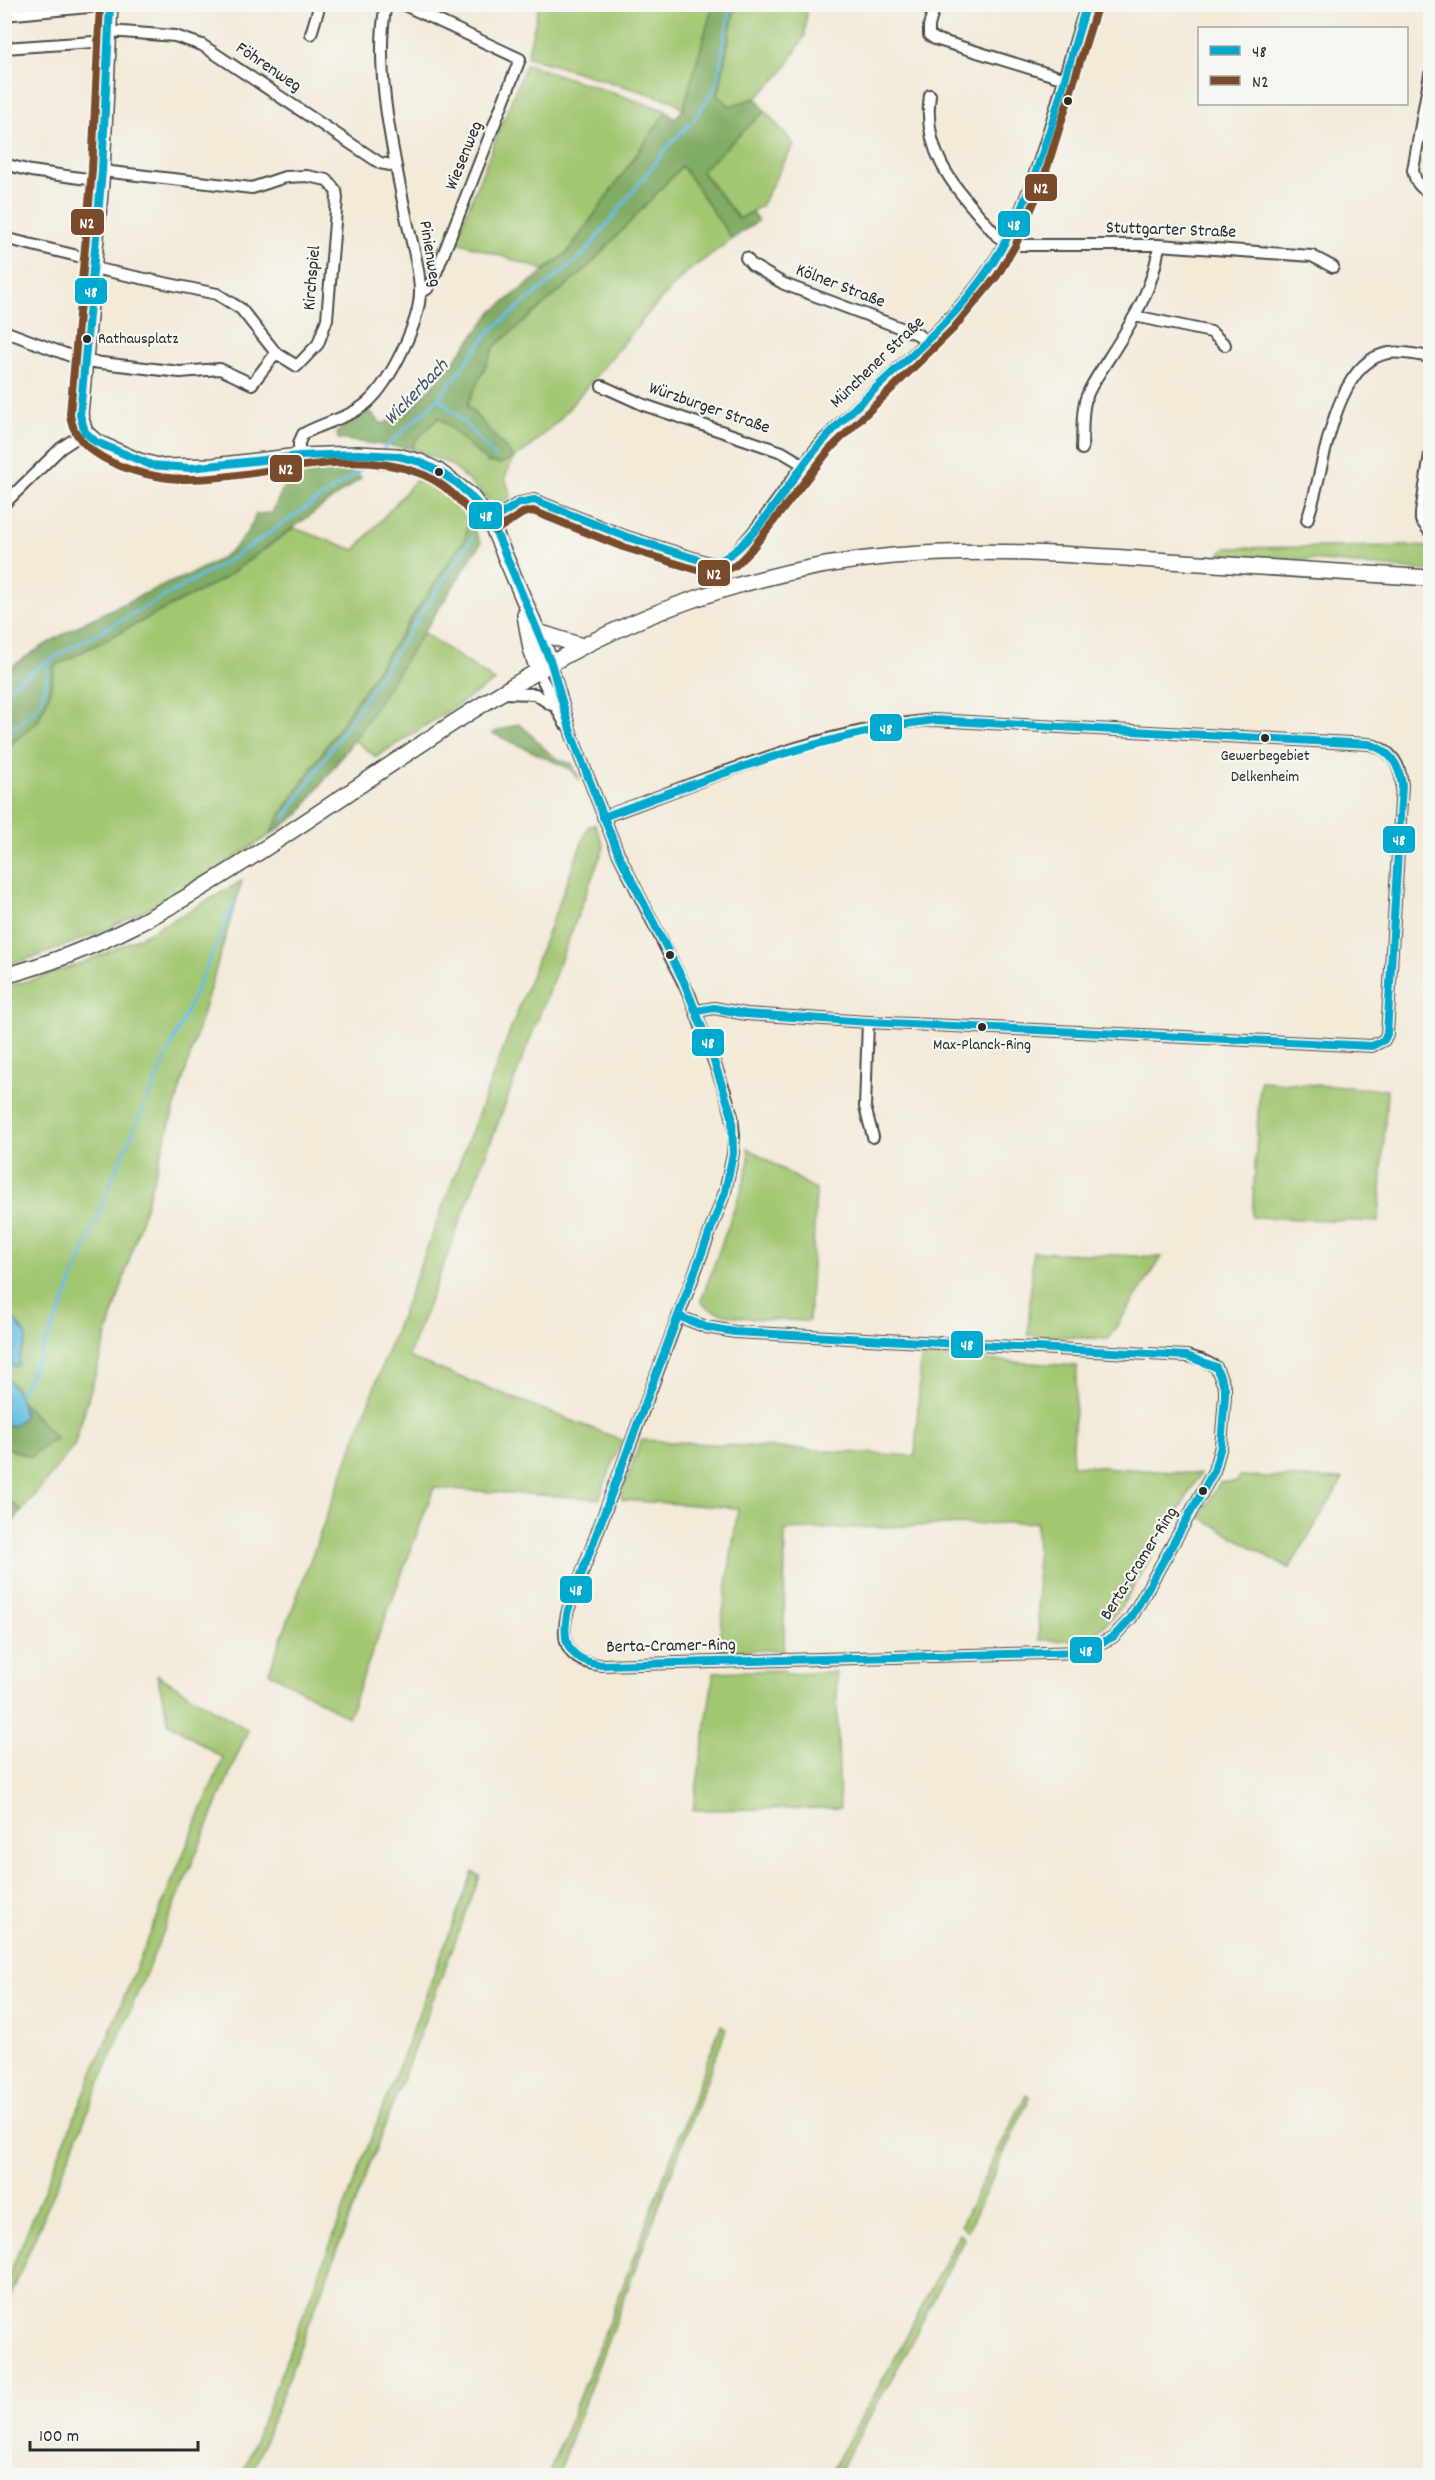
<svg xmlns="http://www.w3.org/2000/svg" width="1435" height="2480" viewBox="0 0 1435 2480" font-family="Dekko,sans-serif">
	<rect width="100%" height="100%" fill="#f6f6f2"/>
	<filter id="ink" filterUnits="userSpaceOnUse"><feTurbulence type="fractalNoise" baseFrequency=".0167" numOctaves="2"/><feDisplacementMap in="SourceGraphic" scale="12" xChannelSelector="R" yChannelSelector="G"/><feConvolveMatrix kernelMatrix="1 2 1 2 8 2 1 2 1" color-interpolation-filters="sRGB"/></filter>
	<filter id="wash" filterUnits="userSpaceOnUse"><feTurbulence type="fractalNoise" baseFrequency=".008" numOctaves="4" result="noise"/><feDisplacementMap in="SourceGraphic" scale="24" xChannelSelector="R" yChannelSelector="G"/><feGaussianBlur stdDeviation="1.35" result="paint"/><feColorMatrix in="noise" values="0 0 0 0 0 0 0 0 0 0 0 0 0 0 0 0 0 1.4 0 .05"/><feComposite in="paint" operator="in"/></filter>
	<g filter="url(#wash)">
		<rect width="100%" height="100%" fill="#f3ead8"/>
		<path fill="#a2c772" stroke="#66794e" stroke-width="1.5" d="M539,5h174l-30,105 -10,-9 -146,-44z
			M735,5h72l-2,31 -23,37 -26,25 -26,8 -12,-10z
			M526,64l141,47 -99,141 -24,18 -89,-29z
			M765,111l29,33 -33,62 -22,13 -38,-49z
			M682,166l50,73 -45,33 -35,37 -93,111 -30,28 -15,10 -9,19 6,20 -11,5 -12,-3 -38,-35 -37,-15 1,-7 25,-25 48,45 27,-4 -47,-53 28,-59 91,-77z
			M416,480c24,6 40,20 53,40l-4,18 -185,278 -10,19 -106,66 -62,30 -55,22 -42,13v-217l33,-28 11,-26 6,-29 168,-87 71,-51 61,22z
			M1412,546l18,1v24l-151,-14 -60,-2 8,-7z
			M422,632l73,49 -119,76 -22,-17z
			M595,824l9,23 -196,510 214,83 -23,59 -165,-11 -86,229 -79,-45 119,-322 200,-523z
			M242,881l-168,565 -52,65 -17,-14v-50l25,10 25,-19 -32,-35 -9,-17 -9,-10v-389c89,-21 159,-61 237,-106z
			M1260,1081l127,9 -8,132 -127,-5z
			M748,1148l68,42 -7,131c-24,-2 -96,1 -108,-20l43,-119 5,-22z
			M1033,1252l129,5 -54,82 -80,-4z
			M921,1356l156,10 -5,99 128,9 -26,45 -4,1c-18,33 -49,105 -85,118 -13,4 -32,2 -46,2l-3,-118 -251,8 -1,120 -63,1 -3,-4 20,-139 -115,-8 -2,-3 20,-57 274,16z
			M1239,1476l104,3 -54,90 -89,-52 20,-35h17z
			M784,1670l2,4 50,-2 4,136 -147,2 21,-138z
			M157,1675l91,55 -243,579v-24l218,-527 -54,-35z
			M473,1872l7,4 -228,597 -1,2h-9z
			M721,2025l5,4 -169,446h-9l70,-176z
			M1026,2095l4,2 -63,135 -6,-7z
			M959,2234l5,5 -58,114 -69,122h-8l71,-126z"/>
		<path fill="#81ac64" stroke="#566c48" stroke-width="1.5" d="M713,5h22l-17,91 12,10 26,-8 9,13 -64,60 38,48 13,-7 6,9 -26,18 -50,-73 -96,103 -91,77 -28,59 47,53 -13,6 -14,-2 -48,-45 -25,25 -1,7 -75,-10 -1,-7 32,-21 13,13 26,-11 42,-47 41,-53 77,-61 99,-141 7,8 9,-9z
			M347,464l6,3 8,11 -138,101 -168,87 -6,29 -11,26 -33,28v-77c44,-34 97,-59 148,-82 26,-12 60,-23 81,-42 11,-11 17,-20 22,-34l16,-1 16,-36h-12l4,-10z
			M469,520l12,23 -127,197 -55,74 -29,21 10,-19 185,-278z
			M518,724c19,11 30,38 54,39l9,19 -9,-12 -80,-37z
			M23,1403l33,35 -26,19 -25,-10 -1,-23 10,2 9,-8z
			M5,1497l17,14 -17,20z"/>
		<path fill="#66bde3" stroke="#487487" stroke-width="1.5" d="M5,1308l22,28c0,12 -9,14 -8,28l-4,3 -3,-2 -2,-14 -5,-6z
			M4,1376c13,13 19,23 19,41l-9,9 -9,-2z"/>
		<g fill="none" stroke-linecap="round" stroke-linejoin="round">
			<path stroke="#66bde3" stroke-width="3" d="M439,398l23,22 33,37
				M383,449l56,-51 51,-67 93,-76 87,-111 23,-23 24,-36 14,-81
				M366,465c48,7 75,12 108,51
				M4,692l5,-5 40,-27 179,-99 129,-88 15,-14
				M4,735c9,-9 18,-13 27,-21 14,-12 16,-37 18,-53
				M285,818l187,-280
				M20,1395l40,-82 53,-136 122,-274"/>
		</g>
	</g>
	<g filter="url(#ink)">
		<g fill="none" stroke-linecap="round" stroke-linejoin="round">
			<defs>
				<path id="minor" d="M402,4l118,55 -86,219 -7,11 -7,4
					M935,4l-6,22v9l6,4 130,40
					M4,15l106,-10
					M109,31l66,5 27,9 178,118 16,3
					M311,34l9,-30
					M4,48l105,-7
					M1430,74l-17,96c2,11 6,19 17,21
					M930,95c-9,63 31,98 67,141l9,6 14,3h139l153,11 21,11
					M4,164l27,7 70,10
					M4,238l90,22
					M746,258l6,7 32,19 133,50 9,7
					M93,268l124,26 24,15 35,44 21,13 21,-22 9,-25 10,-121 -1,-7 -9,-11 -20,-4 -22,1 -33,11 -150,-17
					M1135,316l76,16 14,13
					M4,331l80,30 96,11 40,-3 32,15 24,-31
					M602,386l42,19 138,47 22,13
					M1082,449c1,-17 -1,-35 4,-51 5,-14 15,-27 23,-40 23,-36 45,-70 50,-113
					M1430,454l-9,59v7l9,12
					M299,456v-13l4,-9c21,-12 47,-16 65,-32 22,-20 52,-80 52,-110 0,-23 -8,-48 -13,-71 -13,-65 -34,-152 -21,-217
					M4,504l57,-56 24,-16
					M1307,520c17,-43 24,-159 82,-167 13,-2 28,2 41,4
					M490,521l29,-18 15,-3 93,37 82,26h8l14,-7c35,-33 59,-78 91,-114 59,-64 144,-123 184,-201 39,-75 54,-157 81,-237
					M551,663l21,73 46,117 72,143 35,96 7,24 2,19 -1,19 -8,38 -157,418c-8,30 -2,52 33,55l481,-13 31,-15 18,-19 83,-147 7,-25 4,-50v-8l-9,-21 -14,-7 -15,-4 -452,-24 -29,-5 -28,-11
					M538,671l27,53
					M502,693l33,1 17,11
					M603,817c108,-39 216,-87 331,-97l435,24c22,6 31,19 33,41l-15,249 -3,6 -12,6 -504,-24 -122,-8 -32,-6 -17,3
					M868,1022l-3,85 8,30"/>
				<path id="secondary" d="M110,4l-8,167 -22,244 5,17 11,10 43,19 23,6 51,-1 86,-10 59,-2 39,2 23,6 18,9 32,24 20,26 61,142
					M525,615l6,34 7,22
					M538,632l44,14
					M4,976c92,-24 170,-69 249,-120 99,-63 194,-134 297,-192 104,-59 223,-97 343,-108 87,-8 174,-2 261,4 92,6 184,12 276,18"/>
			</defs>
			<use href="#minor" stroke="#494845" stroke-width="14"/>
			<use href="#secondary" stroke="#494845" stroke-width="18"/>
			<use href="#minor" stroke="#fff" stroke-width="10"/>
			<use href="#secondary" stroke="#fff" stroke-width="15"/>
			<defs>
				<path id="bus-1" d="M110,5l-8,166 -22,244 5,17 11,10 55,23 39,3 109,-12 59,-2 39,2 23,6 18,9 19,12 24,24 17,30 53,126 21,73 46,117 66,129 23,58 25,76 1,38 -8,38 -47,124
					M490,521l29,-18 15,-3 93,37 82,26c34,0 81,-83 103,-109 61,-75 149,-126 194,-214 39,-73 56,-157 81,-236
					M603,817c109,-40 215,-82 331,-97l435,24c21,7 30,19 33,41l-15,249 -3,6 -12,6 -504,-24 -122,-8 -32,-6 -17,3
					M678,1316l28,11 29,5 452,24 29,11 9,21v8l-4,50 -7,25 -83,147 -18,19 -31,15 -481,13c-34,-6 -40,-23 -33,-55z"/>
				<path id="bus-2" d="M100,4l-8,166 -22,244c4,44 71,63 109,65 76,2 163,-33 237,-7 29,9 48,32 66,55
					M496,530l27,-17 10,-2 90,36 84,26h13l16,-8 15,-15 79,-101 123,-120 44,-53 18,-30 26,-59 56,-180"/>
			</defs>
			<use href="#bus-1" stroke="#f6f6f2" stroke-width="12"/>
			<use href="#bus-2" stroke="#f6f6f2" stroke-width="12"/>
			<use href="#bus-1" stroke="#00a9ce" stroke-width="8"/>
			<use href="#bus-2" stroke="#7a4b2a" stroke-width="8"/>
		</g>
	</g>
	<g fill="#2b2b2b" stroke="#f6f6f2" stroke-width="2">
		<circle cx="1068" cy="101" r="5"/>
		<circle cx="87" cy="339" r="5"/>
		<circle cx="439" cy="472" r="5"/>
		<circle cx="1265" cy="738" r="5"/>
		<circle cx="670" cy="955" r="5"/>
		<circle cx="982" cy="1027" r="5"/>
		<circle cx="1203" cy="1491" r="5"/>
	</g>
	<g text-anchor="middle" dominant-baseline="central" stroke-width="4.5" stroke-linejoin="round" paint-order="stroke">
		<g font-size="16" fill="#2b2b2b" stroke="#f6f6f2">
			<text x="98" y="339" text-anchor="start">Rathausplatz</text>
			<text x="1265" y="756">Gewerbegebiet<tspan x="1265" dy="21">Delkenheim</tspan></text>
			<text x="982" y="1045">Max-Planck-Ring</text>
		</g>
		<g font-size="18" fill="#2b2b2b" stroke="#f6f6f2">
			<text transform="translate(268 68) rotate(34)">Föhrenweg</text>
			<text transform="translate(465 156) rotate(-68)">Wiesenweg</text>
			<text transform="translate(1171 231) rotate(2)">Stuttgarter Straße</text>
			<text transform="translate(429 254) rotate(81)">Pinienweg</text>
			<text transform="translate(313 278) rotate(-85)">Kirchspiel</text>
			<text transform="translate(840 287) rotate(21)">Kölner Straße</text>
			<text transform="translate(878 363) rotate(-44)">Münchener Straße</text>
			<text transform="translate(709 409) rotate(19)">Würzburger Straße</text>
			<text transform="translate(1140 1564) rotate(-58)">Berta-Cramer-Ring</text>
			<text transform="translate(671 1647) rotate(-1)">Berta-Cramer-Ring</text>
		</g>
		<g font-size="20" font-style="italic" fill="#3d5762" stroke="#f6f6f2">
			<text transform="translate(417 393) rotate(-46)">Wickerbach</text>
		</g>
	</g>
	<g stroke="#f6f6f2" stroke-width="2">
		<rect x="1024" y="173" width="34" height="29" rx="6" fill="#7a4b2a"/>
		<rect x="70" y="208" width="35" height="28" rx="6" fill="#7a4b2a"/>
		<rect x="997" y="210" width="34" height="28" rx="6" fill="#00a9ce"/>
		<rect x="74" y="277" width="34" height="28" rx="6" fill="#00a9ce"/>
		<rect x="269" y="454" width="34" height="29" rx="6" fill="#7a4b2a"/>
		<rect x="468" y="501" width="35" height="29" rx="6" fill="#00a9ce"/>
		<rect x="697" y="559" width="34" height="28" rx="6" fill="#7a4b2a"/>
		<rect x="869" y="713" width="34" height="29" rx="6" fill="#00a9ce"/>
		<rect x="1382" y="825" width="34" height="29" rx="6" fill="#00a9ce"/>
		<rect x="691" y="1028" width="34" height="29" rx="6" fill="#00a9ce"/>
		<rect x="950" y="1330" width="34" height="29" rx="6" fill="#00a9ce"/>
		<rect x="559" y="1575" width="34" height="29" rx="6" fill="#00a9ce"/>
		<rect x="1069" y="1636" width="34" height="28" rx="6" fill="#00a9ce"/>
	</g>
	<g font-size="16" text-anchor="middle" font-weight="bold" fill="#fff">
		<text x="1041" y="193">N2</text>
		<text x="87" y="228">N2</text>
		<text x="1014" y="230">48</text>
		<text x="91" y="297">48</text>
		<text x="286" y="474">N2</text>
		<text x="486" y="521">48</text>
		<text x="714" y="579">N2</text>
		<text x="886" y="734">48</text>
		<text x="1399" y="845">48</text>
		<text x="708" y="1048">48</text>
		<text x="967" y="1350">48</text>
		<text x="576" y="1595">48</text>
		<text x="1086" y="1656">48</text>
	</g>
	<rect width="1435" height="2480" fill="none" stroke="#f6f6f2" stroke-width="24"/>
	<rect x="1198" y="27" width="210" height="78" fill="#f6f6f2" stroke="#a5a5a2" stroke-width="1.5"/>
	<rect x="1210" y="46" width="30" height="9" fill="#00a9ce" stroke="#a5a5a2" stroke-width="1.5"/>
	<text x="1252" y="57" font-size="18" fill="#2b2b2b">48</text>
	<rect x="1210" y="76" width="30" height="9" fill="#7a4b2a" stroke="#a5a5a2" stroke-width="1.5"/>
	<text x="1252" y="87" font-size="18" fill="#2b2b2b">N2</text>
	<path d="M30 2441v9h168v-9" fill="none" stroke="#2b2b2b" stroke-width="3"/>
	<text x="39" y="2441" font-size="18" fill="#2b2b2b" stroke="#f6f6f2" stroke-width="4.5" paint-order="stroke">100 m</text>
</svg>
